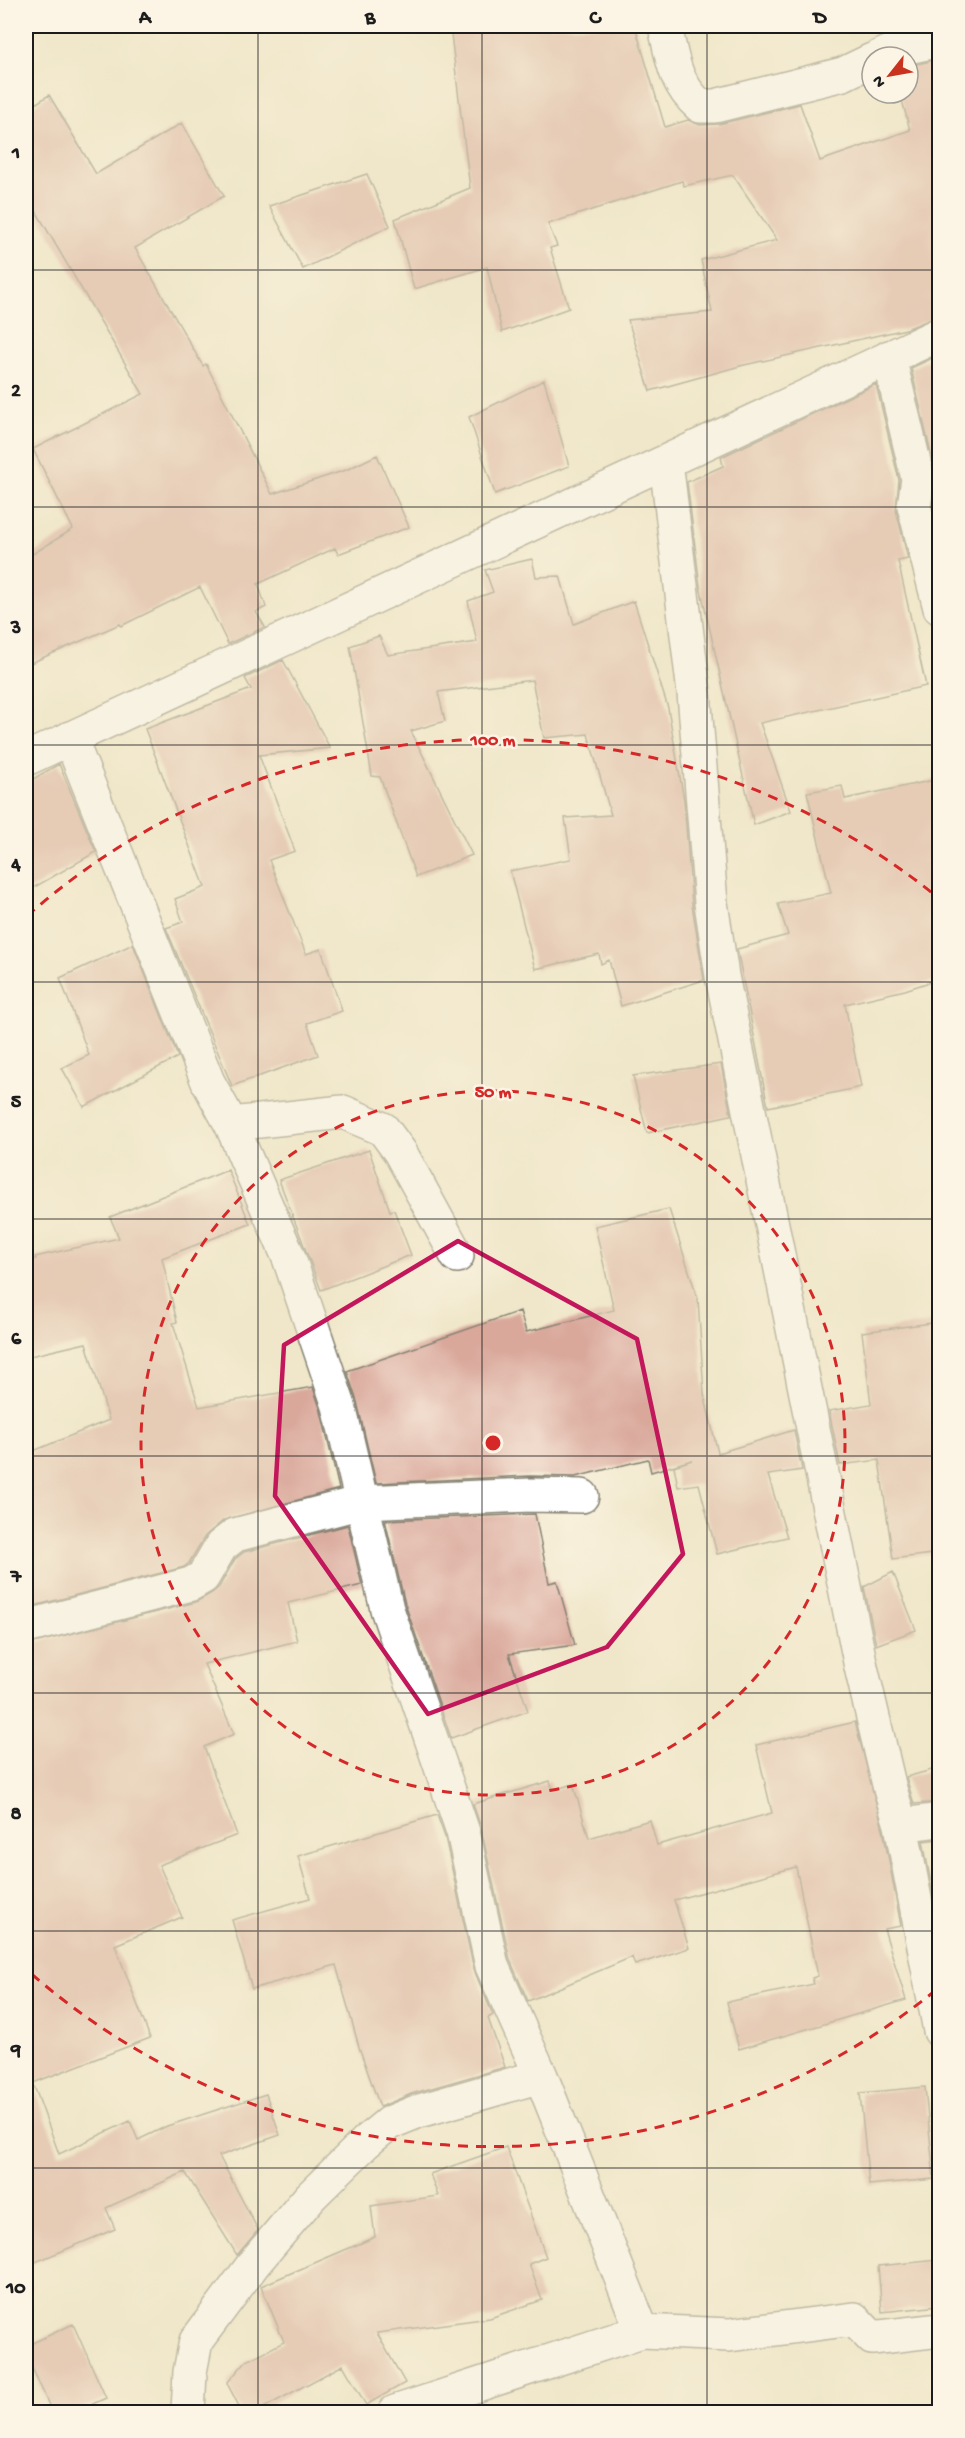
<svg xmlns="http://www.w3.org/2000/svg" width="965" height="2438" viewBox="0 0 965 2438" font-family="'Gochi Hand',sans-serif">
	<rect width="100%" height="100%" fill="#fcf5e5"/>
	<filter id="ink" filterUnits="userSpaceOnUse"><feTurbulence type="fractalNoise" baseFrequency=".0167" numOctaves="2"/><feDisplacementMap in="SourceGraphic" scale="12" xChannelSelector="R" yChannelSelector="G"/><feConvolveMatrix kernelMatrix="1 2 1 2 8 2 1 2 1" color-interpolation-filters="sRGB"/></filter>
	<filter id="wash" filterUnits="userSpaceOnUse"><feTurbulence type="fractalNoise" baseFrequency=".008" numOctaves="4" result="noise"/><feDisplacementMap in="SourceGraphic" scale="24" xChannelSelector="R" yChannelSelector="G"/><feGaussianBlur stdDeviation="1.35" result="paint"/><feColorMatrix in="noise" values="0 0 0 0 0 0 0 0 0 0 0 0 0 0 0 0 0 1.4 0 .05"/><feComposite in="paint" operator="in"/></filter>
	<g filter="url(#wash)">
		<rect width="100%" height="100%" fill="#f0e7ca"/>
		<g id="blocks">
			<path fill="#d9a89b" d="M450,26h185l30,101 23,-7 12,5 19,-1 81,-20 20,57 90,-31 -10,-37h8v-27l31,-7v257l-33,13 -166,37 -90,25 -22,-71 84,-8 -11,-52 76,-20 -44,-65 -49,11 -2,-5 -134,43 9,22 -7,2 19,60 -67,24 -15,-65 -73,22 -19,-70 75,-31z
				M49,95l47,79 86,-51 42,73 -89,52 68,118 3,-2 66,130 74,-24 31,-15 32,72 -71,27 -3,-6 -77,36 8,23 -10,5 9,15 -37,17 -28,-57 -79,39 -1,-2 -94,41v-107l47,-29 -40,-80 110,-55 -117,-200v-84z
				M367,174l23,52 -87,43 -34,-63z
				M939,355v175l-6,-25 3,-30 -25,-107z
				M544,380l25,86 -74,28 -26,-77z
				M876,384l23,96 -3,30 12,49 -10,2 28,125 -166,37 31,88 -37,14 -54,-239 -13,-104 36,-16 -2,-9z
				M532,559l4,18 24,-1 14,48 60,-23 34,107 16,92 8,105 12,75 -83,26 -12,-46 -8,4 -2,-10 -64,15 -25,-98 61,-12 -6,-41 46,-3 -23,-81 -44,4 -12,-58 -94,12 7,29 -34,10 61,124 -56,22 -36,-100 -8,-1 -22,-130 29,-10 9,19 89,-13 -9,-41 25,-9 -8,-22z
				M283,660l47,88 -71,7 36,96 -26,9 37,94 15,-5 21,62 -35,12 11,32 -86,31 -66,-158 17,-6 -8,-23 30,-12 -60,-158 106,-40 -6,-11z
				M59,764l37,88 -70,40v-109z
				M939,779v200l-34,11 -60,14 16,83 -93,20 -31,-158 51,-14 -10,-31 53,-11 -24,-101 35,-6 3,13z
				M133,944l45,113 -94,50 -22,-39 27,-13 -29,-77z
				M721,1064l10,51 -84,18 -14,-57z
				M369,1150l21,61 4,-1 17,45 -90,35 -42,-110z
				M228,1170l22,54 -88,34 15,64 -4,1 26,84 114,-20 8,24 18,78 -115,31 -19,16 -16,27 -5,4 -158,41v-154l83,-34 -23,-77 -60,14v-96l10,-2 -1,-2 84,-19 -9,-21z
				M669,1209l29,90 6,95 14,59 76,-23 8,40 -34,5 19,62 -70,17 -18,-70 -21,3 -4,-21 18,-6 -41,12 -3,-13 -73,18 -45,-1 -154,7 -19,-81 -10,-31 173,-60 6,21 88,-22 -19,-84z
				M939,1322v231l-46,6 -14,-99 -39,5 -11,-54 42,-7 -9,-72z
				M535,1514l14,69 8,-2 18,64 -66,9 19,57 -77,27 -46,-134 -20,-84z
				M348,1525l14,60 -74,18 9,38 -93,23 30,70 -30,13 33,88 -78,30 23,52 -67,28 35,93 -117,45 26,71 71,-33 8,19 29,-14 99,-32 14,41 -61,21 39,74 -21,25 -52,-83 -79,36 9,21 -89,37v-621l170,-43 16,-9 7,-6 16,-28 9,-7z
				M893,1572l23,58 -40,15 -12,-58z
				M855,1722l28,107 18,97 -17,3 22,71 -167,49 -12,-47 87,-18 -2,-6 6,-2 -22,-109 -122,33 15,48 -54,17 -3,-8 -104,44 -18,-41 -29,-132 -8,-24 77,-23 3,9 20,-6 16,54 61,-18 7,25 115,-32 -16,-68z
				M939,1768v34l-25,2 -8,-27z
				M437,1815l8,22 29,133 19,45 -5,3 17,49 -94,27 -31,13 -21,-60 -23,-82 -84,24 -20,-69 78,-22 -12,-42z
				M939,1839v81h-1l-15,-79z
				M925,2087l9,92 -65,6 -9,-92z
				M506,2147l40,110 -17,7 13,36 -52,18 -113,15 28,50 -39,22 -23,-40 -87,47h-14l-15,-29 19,-22 38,-19 -23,-56 114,-49 -4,-31 67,-10 -8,-22z
				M939,2260v46l-57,6 -4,-46z
				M73,2324l33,74 -32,14h-22l-26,-58v-8z"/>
		</g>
	</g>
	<g filter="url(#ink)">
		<use href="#blocks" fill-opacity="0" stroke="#868273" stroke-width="1.5"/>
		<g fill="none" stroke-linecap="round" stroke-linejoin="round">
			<defs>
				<path id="street" d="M665,26c7,32 9,57 35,80h15l128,-32 29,-14
					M879,57l14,-7 47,-10
					M889,357l29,122 -4,27 26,102
					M666,462l28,231 17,210 11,73 139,691 29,122 11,36 39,206
					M70,738l138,344 23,42 58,134 50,148 48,203 76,223 29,134 49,110 101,255
					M26,759l914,-425
					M231,1124l112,-12 40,17 17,23 57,104
					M26,1627l165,-43 12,-7 18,-31 14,-11 127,-33 169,-7 51,1
					M901,1825l39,-5
					M188,2412l2,-40 6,-31 59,-79 55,-65 56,-55 23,-19 27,-11 125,-36
					M395,2412l247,-81 87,4 125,-16 18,19 68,-8"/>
			</defs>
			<use href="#street" stroke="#868273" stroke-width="36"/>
			<use href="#street" stroke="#fff" stroke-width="33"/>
		</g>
	</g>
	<path d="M0 0H965V2438H0ZM458,1241l179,98 46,215 -76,93 -179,67 -153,-218 9,-151z" fill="#f0e7ca" fill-opacity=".55" fill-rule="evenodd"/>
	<path fill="none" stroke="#c2185b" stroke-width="4.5" stroke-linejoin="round" d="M458,1241l179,98 46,215 -76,93 -179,67 -153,-218 9,-151z"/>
	<path fill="none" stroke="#1c1c1c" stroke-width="1.5" stroke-opacity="0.55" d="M258,26v2386M482,26v2386M707,26v2386M26,270h914M26,507h914M26,745h914M26,982h914M26,1219h914M26,1456h914M26,1693h914M26,1931h914M26,2168h914"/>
	<g fill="none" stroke="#d62828" stroke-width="3" stroke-dasharray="10 8">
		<circle cx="493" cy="1443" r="352"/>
		<path d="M936 1990A704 704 0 0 1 27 1970M27 916A704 704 0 0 1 936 896"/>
	</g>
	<circle cx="493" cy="1443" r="9" fill="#d62828" stroke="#fcf5e5" stroke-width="3"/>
	<g font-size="18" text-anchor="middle" font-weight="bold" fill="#d62828" stroke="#fcf5e5" stroke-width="5" stroke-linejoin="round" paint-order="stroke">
		<text x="493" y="745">100 m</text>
		<text x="493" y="1097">50 m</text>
	</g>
	<rect width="965" height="2438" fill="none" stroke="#fcf5e5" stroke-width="66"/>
	<g transform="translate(890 75) rotate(239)"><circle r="28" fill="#fcf5e5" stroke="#a29e95" stroke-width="1.5"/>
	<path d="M0-4.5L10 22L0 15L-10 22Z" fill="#c8321e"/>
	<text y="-9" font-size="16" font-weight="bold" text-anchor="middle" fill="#1c1c1c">N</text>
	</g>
	<rect x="33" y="33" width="899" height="2372" fill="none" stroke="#1c1c1c" stroke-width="2"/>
	<g font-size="20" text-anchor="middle" font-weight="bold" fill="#1c1c1c">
		<text x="145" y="23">A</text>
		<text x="370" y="23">B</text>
		<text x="595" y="23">C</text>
		<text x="820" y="23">D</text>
		<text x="16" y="158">1</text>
		<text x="16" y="396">2</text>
		<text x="16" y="633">3</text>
		<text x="16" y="870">4</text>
		<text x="16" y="1107">5</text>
		<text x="16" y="1344">6</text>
		<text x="16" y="1582">7</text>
		<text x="16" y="1819">8</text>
		<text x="16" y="2056">9</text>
		<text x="16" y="2293">10</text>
	</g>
</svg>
